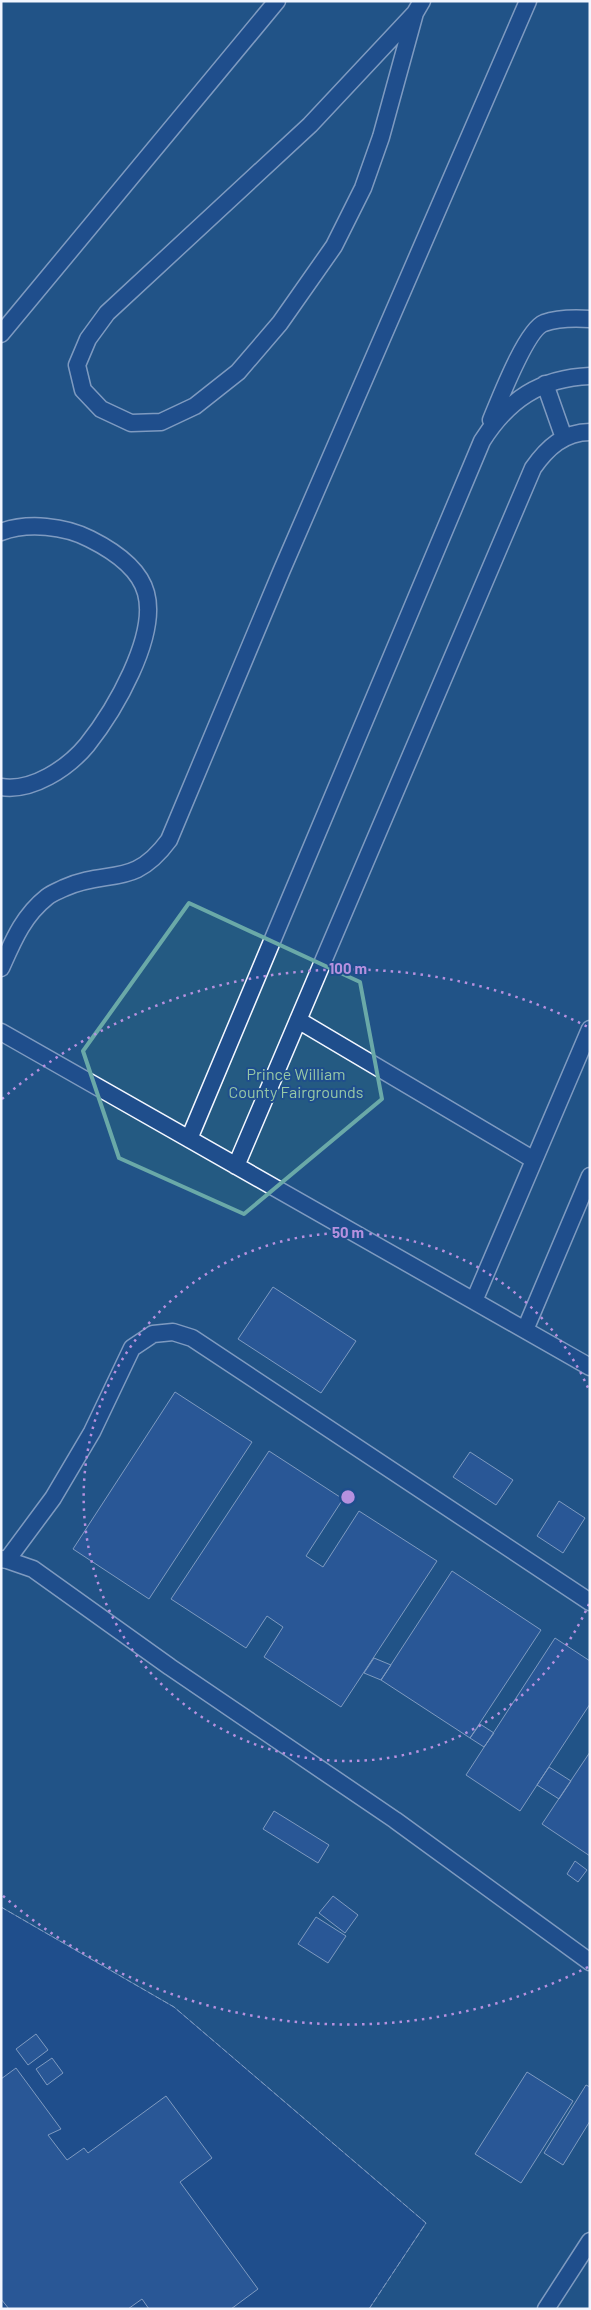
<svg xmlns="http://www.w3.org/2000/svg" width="591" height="2310" viewBox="0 0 591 2310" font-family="Barlow,sans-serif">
	<rect width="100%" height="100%" fill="#1f4e8c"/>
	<path fill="#245a82" stroke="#a8bbd7" d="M1,1h589v2308h-221l57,-86 -252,-216 -173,-100z"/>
	<path fill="#3563a3" stroke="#f2f6ff" d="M273,1287l83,54 -35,52 -83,-54z
		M175,1392l77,50 -103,157 -76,-50z
		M269,1451l74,48 -37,57 17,11 36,-56 78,50 -96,146 -77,-50 19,-30 -16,-11 -21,32 -75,-49z
		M470,1452l43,28 -17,25 -43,-28z
		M559,1501l26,17 -22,35 -26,-17z
		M452,1571l89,59 -71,108 -89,-58z
		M555,1638l35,23v43l-70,107 -54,-36z
		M374,1658l17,7 -10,15 -17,-7z
		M480,1724l14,9 -10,14 -14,-9z
		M590,1752v104l-48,-32z
		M549,1767l22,14 -12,18 -22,-14z
		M274,1811l55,34 -11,18 -55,-34z
		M575,1861l12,9 -9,12 -11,-8z
		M333,1896l25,19 -13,18 -26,-20z
		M316,1917l30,19 -18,27 -30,-19z
		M36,2034l12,16 -20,15 -12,-16z
		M52,2058l11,15 -16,12 -11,-16z
		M16,2068l45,61 -13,6 19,25 17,-12 4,5 78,-57 46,62 -32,24 78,107 -27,20h-82l-7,-10 -14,10h-119l-8,-10v-220z
		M527,2072l46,29 -52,82 -46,-29z
		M586,2085l4,2v34l-27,44 -19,-12z"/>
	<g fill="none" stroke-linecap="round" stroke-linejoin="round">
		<defs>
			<path id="lane" d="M415,13l-34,124 -18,51 -29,58 -54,77 -42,49 -43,34 -34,16 -30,1 -30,-14 -18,-19 -6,-25 11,-26 19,-26 203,-188 105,-112 7,-12
				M1,334l276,-333
				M545,384l19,54
				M491,420c8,-19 35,-90 53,-97 14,-5 31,-5 46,-4
				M1,532c27,-10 64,-6 89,7 22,11 49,28 56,54 12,44 -32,118 -59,152 -19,23 -55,47 -86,42
				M1,968c12,-27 22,-52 46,-71 5,-4 11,-6 17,-9 45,-20 69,1 105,-48l112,-268 247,-571
				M298,1020l236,140
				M1,1032l589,335
				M189,1139l293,-698c26,-41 58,-63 108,-65
				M236,1166l297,-698c14,-20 31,-36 57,-36
				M474,1301l116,-272
				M525,1330l65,-154
				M1,1559l6,1 46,-62 39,-66 40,-84 21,-14 20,-2 19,6 398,264
				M7,1560l26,9 137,98 225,153 195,142
				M546,2309l44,-68"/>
		</defs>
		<use href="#lane" stroke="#f2f6ff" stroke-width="19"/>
		<use href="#lane" stroke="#1f4e8c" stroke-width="16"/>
		<path stroke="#f2f6ff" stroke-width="1" stroke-dasharray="6 2.5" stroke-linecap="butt" d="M1,1907l173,100 252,216 -57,86"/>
	</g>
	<path d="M0 0H591V2310H0ZM189,903l171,79 22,117 -138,115 -125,-56 -36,-107z" fill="#1f4e8c" fill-opacity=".55" fill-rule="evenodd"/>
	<path fill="none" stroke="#6aa9a8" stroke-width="4" stroke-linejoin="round" d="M189,903l171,79 22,117 -138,115 -125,-56 -36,-107z"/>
	<g fill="none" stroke="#b691df" stroke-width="2.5" stroke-dasharray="2.5 5">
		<path d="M589 1604A264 264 0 1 1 589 1390"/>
		<path d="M588 1967A528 528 0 0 1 2 1895M2 1099A528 528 0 0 1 588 1027"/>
	</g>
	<g text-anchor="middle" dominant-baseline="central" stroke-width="4" stroke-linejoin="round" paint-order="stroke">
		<g font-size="16" fill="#97c8a6" stroke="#1f4e8c">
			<text x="296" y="1073">Prince William<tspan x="296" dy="18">County Fairgrounds</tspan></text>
		</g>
	</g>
	<circle cx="348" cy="1497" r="8" fill="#b691df" stroke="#1f4e8c" stroke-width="2.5"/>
	<g font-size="15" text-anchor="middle" font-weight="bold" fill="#b691df" stroke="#1f4e8c" stroke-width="4" stroke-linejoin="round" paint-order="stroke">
		<text x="348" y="974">100 m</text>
		<text x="348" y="1238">50 m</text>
	</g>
	<rect width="591" height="2310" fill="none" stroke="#f2f6ff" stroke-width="5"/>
</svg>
